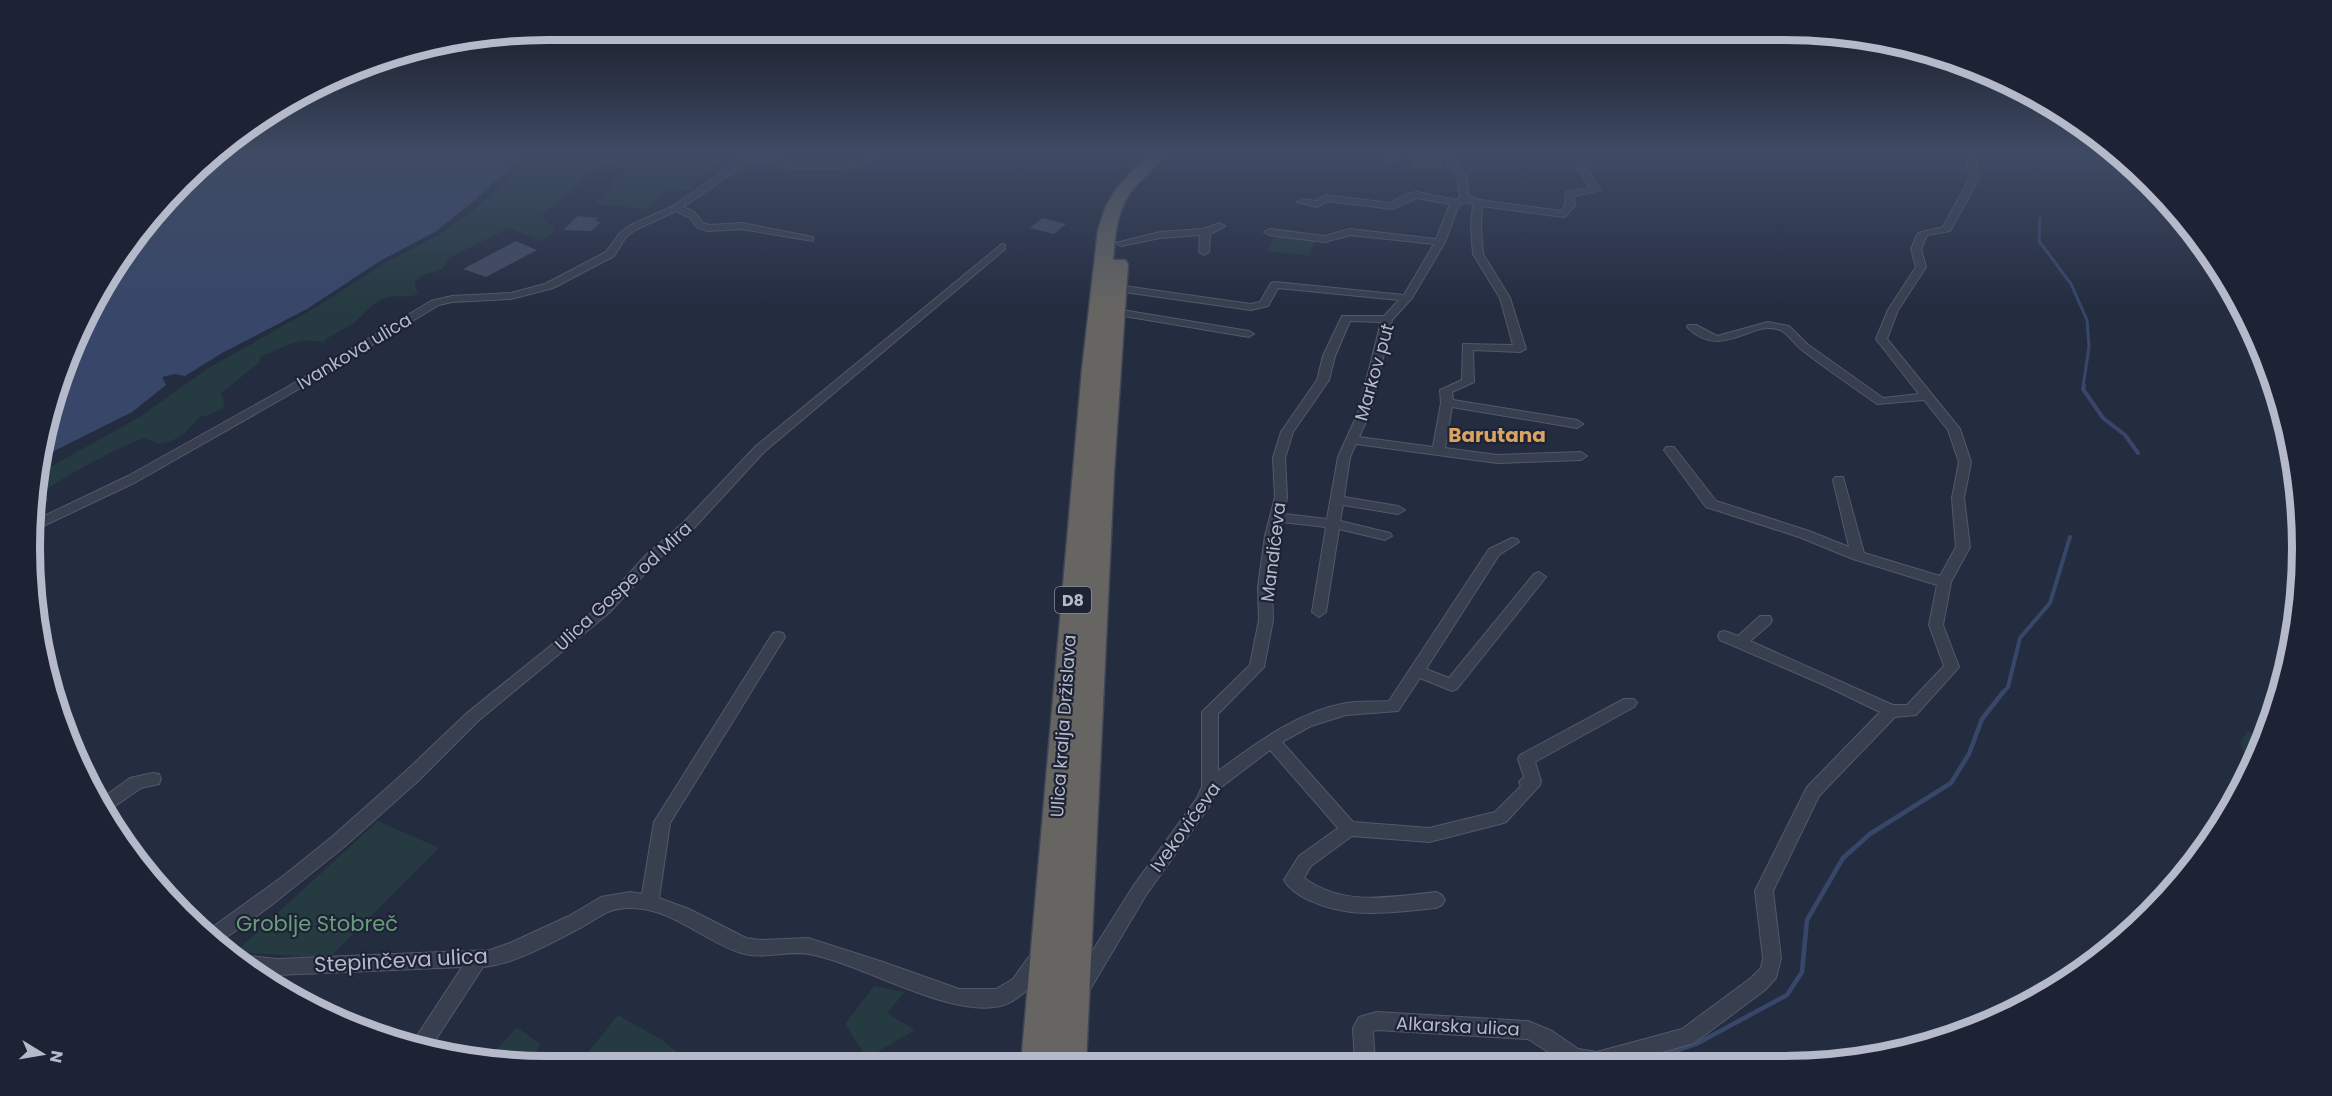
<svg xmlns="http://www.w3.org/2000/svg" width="2332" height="1096" viewBox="0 0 2332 1096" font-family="Poppins,sans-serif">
	<rect width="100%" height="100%" fill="#242c40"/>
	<path fill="#263a41" d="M536,153h93l-12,11 -23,3 -26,27 -27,22 15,13 -13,12 -34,-13 -60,30 -7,12 -17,4 -11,8 4,12c-10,4 -18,1 -28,3 -17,3 -26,19 -39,28 -10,6 -18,8 -28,17 -28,-6 -37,6 -62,14l-2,7 -38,30 4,14 -16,8 -10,2c-9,12 -20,24 -37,26 -6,1 -12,-4 -18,-4 -10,-1 -94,45 -103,55l8,5 -5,9 -6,2 1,-35 11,-8 88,-49 69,-49 111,-63 65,-42 55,-29 35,-24z
		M632,153h93l-36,37 -22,-1 -20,20 -55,-5 22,-18 -5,-1 18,-16 -13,-1z
		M1274,236l41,5 -6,15 -42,-5z
		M2248,731l17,8 -15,29 -10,-26z
		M378,821l61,27 -110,110 -94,-6z
		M874,986l31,6 -18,21 28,17 -48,28 -22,-34z
		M618,1015l44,25 24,19 -4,7h-105z
		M517,1027l24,18 -15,19 -39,-4z"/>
	<path fill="#384769" d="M217,153h309l-51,47 -40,32 -55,29 -73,48 -85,44 -37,23 -10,-2 -13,3 4,8 -34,27 -92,46v-11l30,-98 47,-88z"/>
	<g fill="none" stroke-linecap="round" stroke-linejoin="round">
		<path stroke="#384769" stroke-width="3" d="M2040,218l-1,23 32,43 16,36 2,27 -6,40"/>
		<path stroke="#384769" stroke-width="4" d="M2084,385l-1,4 20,29 22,17 13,18
			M2003,693l5,-6 12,-49 30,-35 20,-66"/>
		<path stroke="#384769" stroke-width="4.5" d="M1643,1062l55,-19 89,-48 15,-23 5,-52 36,-62 27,-24 81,-51 18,-29 13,-35 22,-28"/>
	</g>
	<path fill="#434b62" d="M1413,153h29l-1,16 -29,-2z
		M578,216l21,2 -4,3 6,1 -10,9 -28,-1z
		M1042,218l24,6 -12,10 -24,-6z
		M516,241l21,9 -51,27 -23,-8z"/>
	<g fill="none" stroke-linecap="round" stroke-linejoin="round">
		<defs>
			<path id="minor" d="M752,153h12l-4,3c31,7 64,10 96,6 10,-2 13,-9 26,-9l-18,13 -19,2h-56l-37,-8 -69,47 11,5 9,11 6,2 33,-2 71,14v4l-71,-12 -34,2 -11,-4 -7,-9 -14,-7 -41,19 -9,7 -12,19 -61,32 -42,11 -59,3 -13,3 -147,88 -156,89 -99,47 1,-10 90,-43 156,-87 147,-88 21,-5 59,-3 34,-9 61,-32 14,-19 9,-7 44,-20 70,-49z
				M1389,153h9l-7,9h-6l-1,-2z
				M1449,153h8l-1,8 11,18 2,17 11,4 81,11 4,-6 1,-13 24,-4 -13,-20 4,-3 3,1 17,24 -27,6 1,9 -9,11 -3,1 -81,-11 -1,21 2,27 27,44 16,51 -6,3 -47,-2 1,32 -22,10 1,8 124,20 6,4 -6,4 -125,-21 -7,41 52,7 84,-3 6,4 -6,4 -84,3 -141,-19 -6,13 -6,40 54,9 7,4 -7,4 -55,-9 -3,16 50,12 2,3 -7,4 -46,-11 -13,83 -7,5 -7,-5 14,-85 -44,-5 -10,65 1,33 -9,47 -46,47v57c39,-28 79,-59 128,-68 14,-2 29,-1 43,-2l100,-152 23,-11 5,1 2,3 -20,13 -73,114 23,9 85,-104 5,-2 7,5 -89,112 -5,2 -32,-13 -22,33 -52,4 -35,11 -29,16 71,80 76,6 66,-16 26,-26 -2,-4 5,-5 -6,-18 2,-4 104,-56h10l3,4 -3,4 -99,55 6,19 -1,4 -34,37 -6,2 -71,18 -77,-6 -41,30 -7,12c40,29 86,19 132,14l6,3 3,5 -3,5 -6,3c-44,4 -86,12 -127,-8 -9,-4 -20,-11 -25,-20l15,-24 39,-28 -68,-78 -54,41 -7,16 -63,88 -57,96 -7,3 -7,-3 -2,-6 2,-6 59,-94 63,-87 5,-11v-75l48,-47 9,-45 -1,-33 7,-51 10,-39 -2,-39 8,-26 36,-52 6,-24 19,-40h42l15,-16 -121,-12 -10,18 -17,4 -134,-19 -5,-3 5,-3 134,19 9,-2 11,-19 4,-1 129,13 30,-51 -84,-9 -25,7 -56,-7 -5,-3 5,-3 56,7 25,-7 86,10 14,-35 -33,-6 -25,11 -65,-8 -10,6 -20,-5 5,-3 13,2 10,-6 65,8 16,-9 11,-2 40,8 3,-3 -3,-18 -9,-18zM1466,202l7,2 -2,23 2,27 27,44 13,47 -50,-1 -1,36 -22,10 1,13 -8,44 -74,-10 11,-24 22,-93 20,-22 33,-56 13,-35zM1350,321l31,1 -23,91 -20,44 -11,62 -43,-5 3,-17 -2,-39 8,-26 36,-52 6,-24z
				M1967,153h8l4,26 -29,52 -23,4 -6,14 5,18 -28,43 -11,29 73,90 11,33 -7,36 6,49 -19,35 -8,43 16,42 -43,48 -21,2 -76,79 -46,95 8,67 -5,20 -11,12 -71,53 -67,19 -62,1 -37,-24 -151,-9 -4,1 2,32h-20l-2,-35 6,-11 18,-5 151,9 24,10 26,18 19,3 85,-23 69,-51 10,-10 2,-10 -8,-67 52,-104 73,-75 -56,-27 -104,-45 -2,-4 2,-4 5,-1 13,5 22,-20h10l2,4 -2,4 -20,17 143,64h14l37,-39 -15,-41 8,-40 -84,-26 -54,-22 -93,-30 -42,-57 2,-3h8l42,54 93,30 40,16 -16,-67 2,-3h8l21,76 76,23 16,-29 -4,-49 7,-36 -11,-32 -24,-30 -47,4c-25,-18 -51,-35 -75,-54 -7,-5 -13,-15 -20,-19 -27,-15 -60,32 -95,-4l1,-2h8l21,11 51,-14 21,4 18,18 76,54 36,-4 -43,-55 12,-29 28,-43 -5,-18 7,-16 25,-6 26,-48z
				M1220,223l5,3 -15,8 -1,18 -5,3 -5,-3 1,-17 -40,3 -39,8 -5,-3 44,-11 43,-3z
				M1002,244l3,1v4l-241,203 -70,76 -38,33 -46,51 -132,109 -60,60 -73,65 -76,61 -52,37 -14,-10 79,-57 51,-41 73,-65 61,-58 133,-107 46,-51 38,-33 72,-76z
				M1116,309l133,22 5,3 -5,3 -137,-23v-4z
				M778,632l5,1 2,4 -115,186 -11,75 30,11 57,29 14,2 48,-2 75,24 76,27h37l17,-10 18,-25 7,-2 7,2 2,6c-8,19 -26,41 -47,46 -51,12 -137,-42 -191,-52 -22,-4 -45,6 -68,-1 -38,-12 -70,-46 -112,-45 -23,0 -31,11 -49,20 -26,14 -68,37 -97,39l-54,83 -18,-5 51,-78 -185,8 -12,-1 -23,-15 7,-3 28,3 213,-9 20,-7 59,-27 32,-19 29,-5 12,2 12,-72 119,-189z
				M153,773l6,1 2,5 -2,5 -18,4 -36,25 -7,-12 32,-23z"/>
			<path id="trunk" d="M1149,153h16c-9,13 -21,24 -32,36 -16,19 -18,46 -20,71h12l3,4 -14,209 -28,591h-65l61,-695 16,-139 8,-24 11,-18z"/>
		</defs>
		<use href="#minor" stroke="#53596a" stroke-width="2"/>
		<use href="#trunk" stroke="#404657" stroke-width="3"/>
		<use href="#minor" fill="#383f4f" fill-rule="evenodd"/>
		<use href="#trunk" fill="#666562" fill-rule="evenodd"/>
	</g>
	<linearGradient id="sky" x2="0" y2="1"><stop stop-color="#141823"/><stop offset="0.5" stop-color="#3f4b64"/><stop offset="1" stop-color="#3f4b64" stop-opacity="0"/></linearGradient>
	<rect width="2332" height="307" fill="url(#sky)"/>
	<g text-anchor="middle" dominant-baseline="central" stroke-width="4.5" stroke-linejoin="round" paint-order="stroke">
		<rect fill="#1d2334" stroke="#878d9d" stroke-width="1.5" x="1055" y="587" width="36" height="26" rx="4.5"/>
		<g font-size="16" font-weight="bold" fill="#b4baca">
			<text x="1073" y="600">D8</text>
		</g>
		<g font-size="18" fill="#b4baca" stroke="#1d2334">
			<text transform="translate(354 351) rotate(-31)">Ivankova ulica</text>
			<text transform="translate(1374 372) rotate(-74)">Markov put</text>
			<text transform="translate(1273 552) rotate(-83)">Mandićeva</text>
			<text transform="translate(623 586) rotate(-43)">Ulica Gospe od Mira</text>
			<text transform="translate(1063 726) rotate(-86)">Ulica kralja Držislava</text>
			<text transform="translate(1185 827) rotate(-54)">Ivekovićeva</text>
			<text transform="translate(1458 1026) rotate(3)">Alkarska ulica</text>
		</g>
		<g font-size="20" font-weight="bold" fill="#d9a461" stroke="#1d2334">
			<text x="1497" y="435">Barutana</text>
		</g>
		<g font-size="21" fill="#6a9c7c" stroke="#1d2334">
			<text x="317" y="923">Groblje Stobreč</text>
		</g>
		<g font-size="21" fill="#b4baca" stroke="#1d2334">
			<text transform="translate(401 960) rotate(-3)">Stepinčeva ulica</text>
		</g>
	</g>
	<path d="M0 0H2332V1096H0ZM548 40H1784A508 508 0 0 1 2292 548V548A508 508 0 0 1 1784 1056H548A508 508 0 0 1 40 548V548A508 508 0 0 1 548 40Z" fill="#1d2334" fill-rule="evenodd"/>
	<path fill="none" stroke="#b4baca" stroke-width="8" d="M548 40H1784A508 508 0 0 1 2292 548V548A508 508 0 0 1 1784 1056H548A508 508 0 0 1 40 548V548A508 508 0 0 1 548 40Z"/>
	<g transform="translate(42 1054) rotate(101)" stroke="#1d2334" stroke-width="4.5" paint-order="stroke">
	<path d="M0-4.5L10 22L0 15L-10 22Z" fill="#b4baca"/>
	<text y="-9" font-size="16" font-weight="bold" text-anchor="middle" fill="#b4baca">N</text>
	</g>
</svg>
